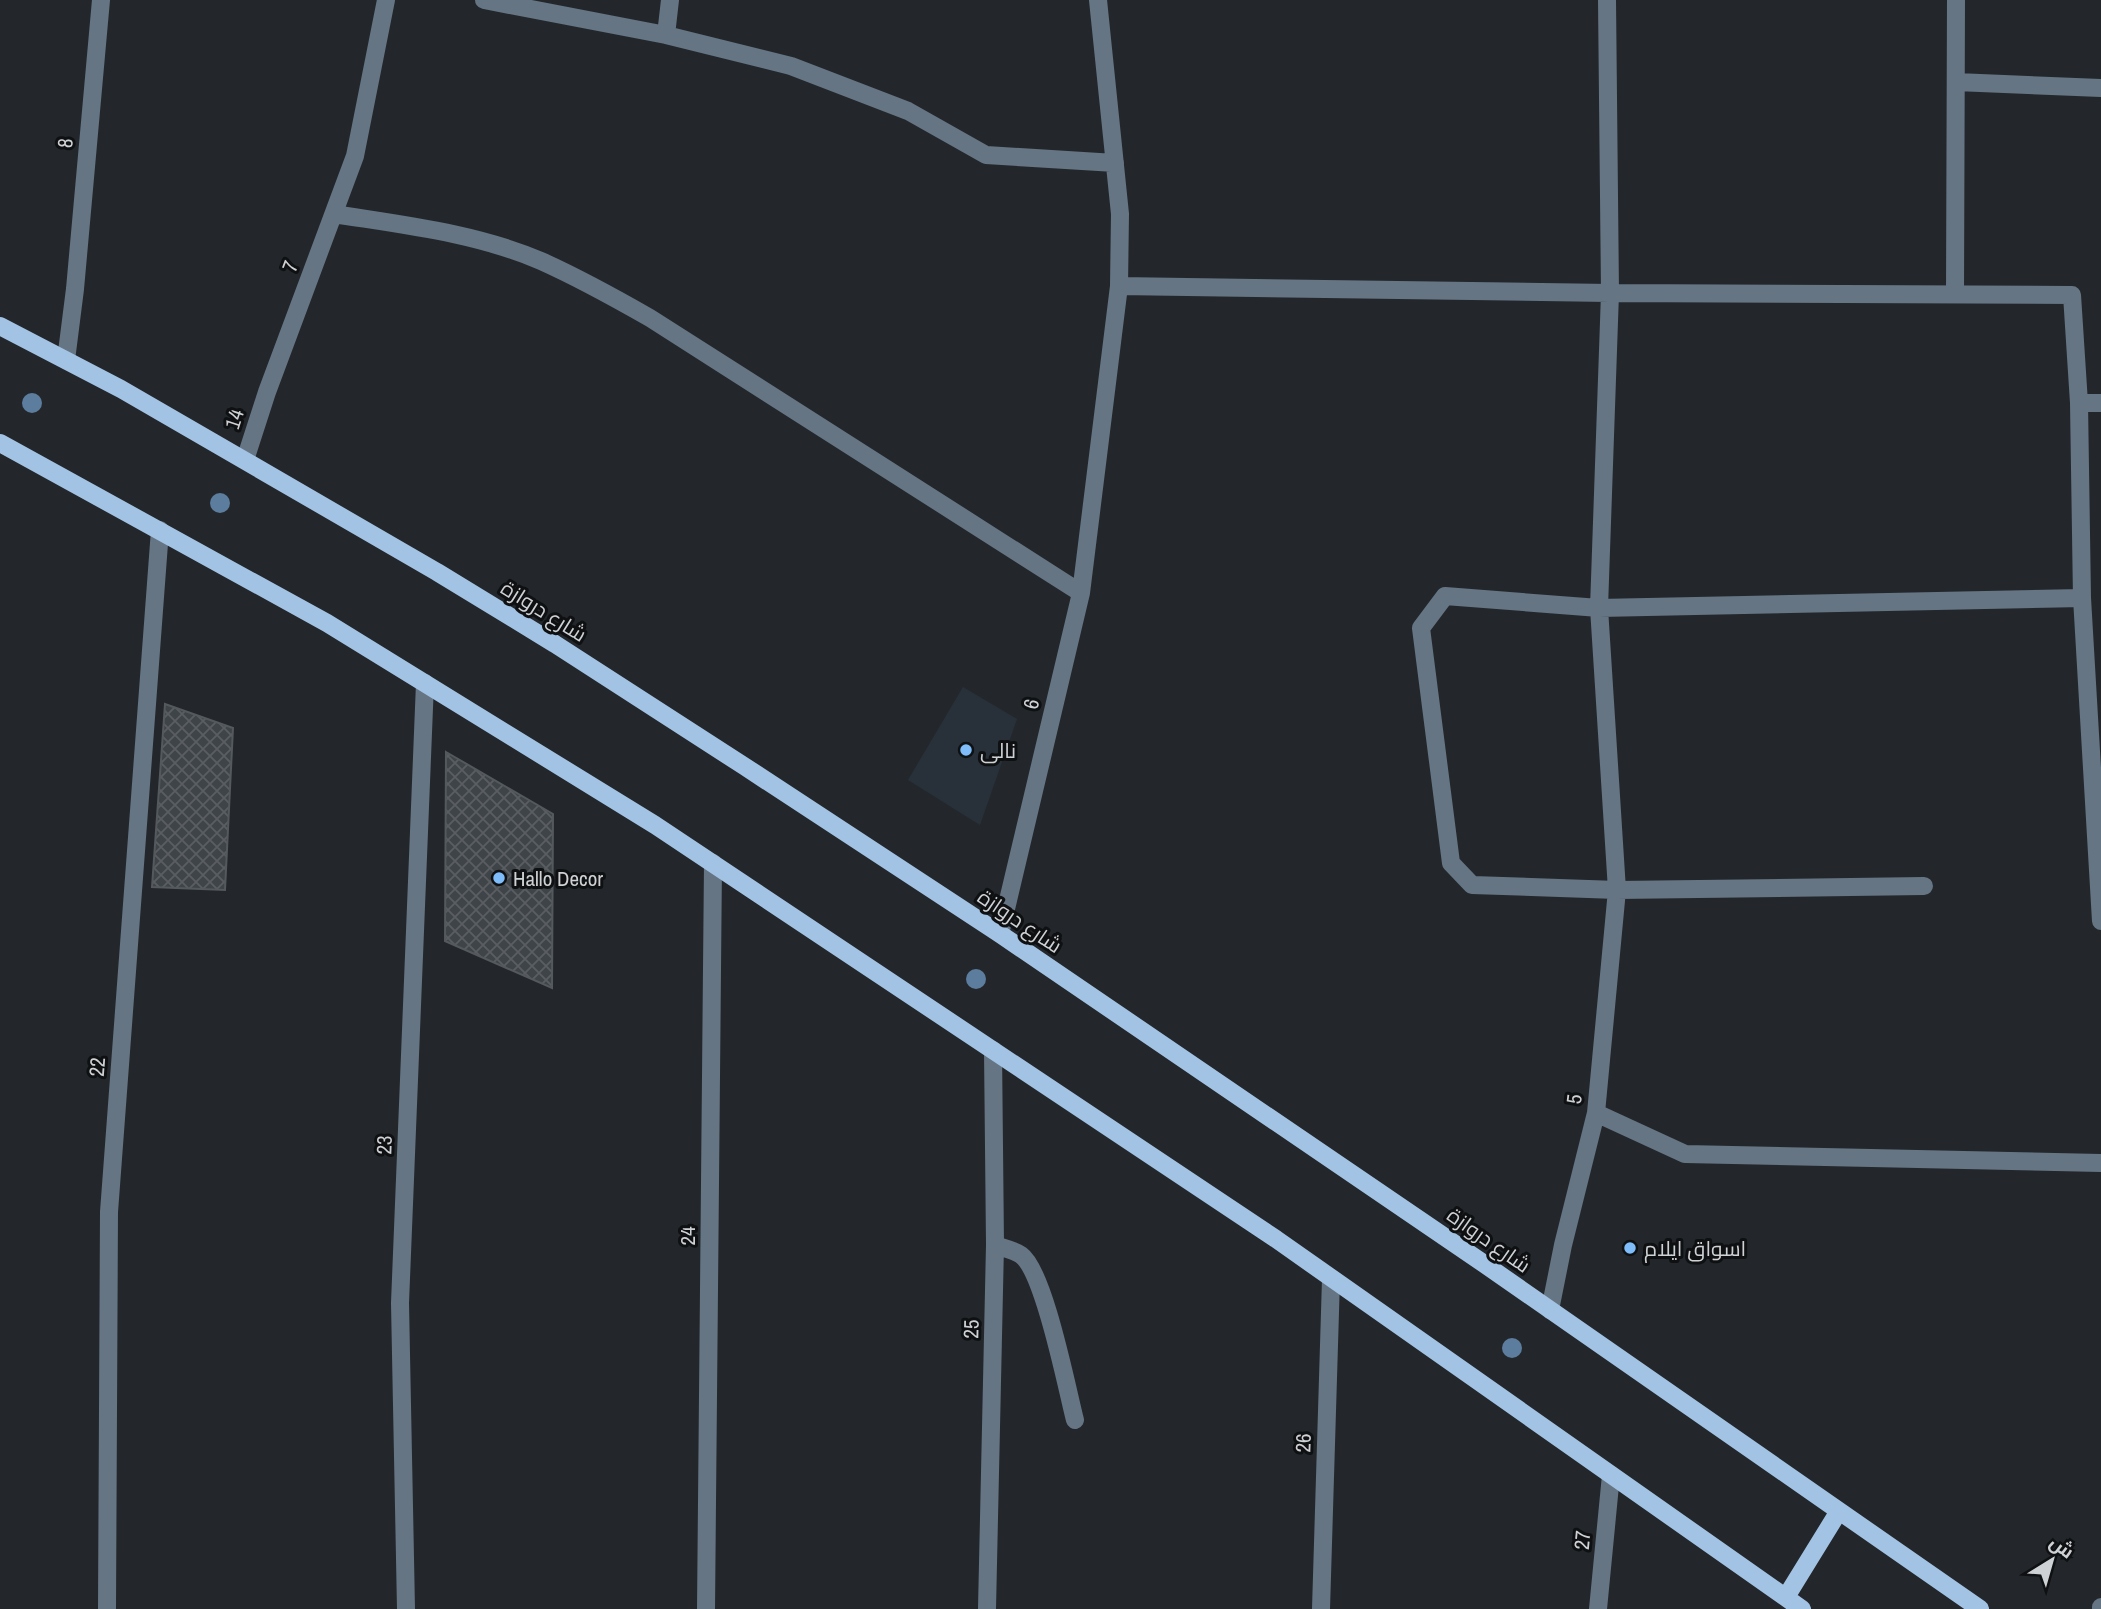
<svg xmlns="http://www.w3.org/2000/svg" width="2101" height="1609" viewBox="0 0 2101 1609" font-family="'Archivo Narrow',Cairo,sans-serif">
	<defs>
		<pattern id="building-cross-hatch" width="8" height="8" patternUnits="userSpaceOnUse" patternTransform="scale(1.75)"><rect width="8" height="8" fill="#3f4448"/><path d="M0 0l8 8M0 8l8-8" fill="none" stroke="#5a5e62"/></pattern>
	</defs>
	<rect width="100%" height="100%" fill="#23272b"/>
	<path fill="#28313a" d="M963,687l54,32 -37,106 -72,-45z"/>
	<path fill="url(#building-cross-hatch)" stroke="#54595d" stroke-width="2" d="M165,704l68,24 -8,162 -73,-3z
		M446,752l107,62 -1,174 -107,-47z"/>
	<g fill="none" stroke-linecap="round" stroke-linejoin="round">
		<path stroke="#657584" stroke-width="18" d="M484,0l182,35 125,31 117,45 78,44 129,8
			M666,35l4,-35
			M1956,82l145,6
			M334,214c69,11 142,19 207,47 38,17 74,37 109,57l431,275
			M1119,286l491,7 462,2 7,108 3,195 19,323
			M1955,294l1,-294
			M66,360l9,-71 26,-289
			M2079,403h22
			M245,460l22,-68 88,-236 31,-156
			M1924,886l-307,4 -145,-5 -21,-22 -30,-235 24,-32 154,12 483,-10
			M1000,934l81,-341 38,-307 1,-72 -22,-214
			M1596,1113l89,41 416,9
			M995,1245c8,3 19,5 26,10 23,16 46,134 54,165
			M1550,1310l13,-65 33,-132 21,-223 -18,-282 11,-315 -3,-293
			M107,1609l2,-397 51,-682
			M406,1609l-6,-306 25,-620
			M706,1609l7,-746
			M987,1609l8,-364 -2,-195
			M1321,1609l10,-330
			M1598,1609l13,-134
			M2101,1609v-2"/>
		<path stroke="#a2c3e4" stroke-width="18" d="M0,326l121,63 316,183 118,72 189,122 256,168 480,327 500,348
			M0,443l327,180 328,202 621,414 526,370
			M1786,1597l53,-86"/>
	</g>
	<g fill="#5c7d9d">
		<circle cx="32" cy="403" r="10"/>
		<circle cx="220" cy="503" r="10"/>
		<circle cx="976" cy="979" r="10"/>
		<circle cx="1512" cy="1348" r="10"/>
	</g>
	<g fill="#7ebdf9" stroke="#0e1012" stroke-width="2.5">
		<circle cx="966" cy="750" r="7"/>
		<circle cx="499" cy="878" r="7"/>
		<circle cx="1630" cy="1248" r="7"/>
	</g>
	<g text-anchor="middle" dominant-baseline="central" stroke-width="6" stroke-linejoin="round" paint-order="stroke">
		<g font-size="21" fill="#cfd2d5" stroke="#0e1012">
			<text transform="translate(65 143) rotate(-85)">8</text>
			<text transform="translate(290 266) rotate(-69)">7</text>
			<text transform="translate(234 419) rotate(-72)">14</text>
			<text transform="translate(544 611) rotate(32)">شارع دروازة</text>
			<text transform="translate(1031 704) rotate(-77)">6</text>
			<text transform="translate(1020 921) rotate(34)">شارع دروازة</text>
			<text transform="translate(97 1067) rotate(-86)">22</text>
			<text transform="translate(1574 1099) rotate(-83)">5</text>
			<text transform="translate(384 1145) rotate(-88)">23</text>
			<text transform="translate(687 1236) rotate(-90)">24</text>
			<text transform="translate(1489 1240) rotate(35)">شارع دروازة</text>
			<text transform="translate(971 1329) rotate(-89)">25</text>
			<text transform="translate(1303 1443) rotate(-88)">26</text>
			<text transform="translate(1582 1540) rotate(-85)">27</text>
		</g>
		<g font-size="21" fill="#cfd2d5" stroke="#0e1012" text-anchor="start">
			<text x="980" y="750">نالی</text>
			<text x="513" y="878">Hallo Decor</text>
			<text x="1644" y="1248">اسواق ایلام</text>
		</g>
	</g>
	<g transform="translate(2052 1560) rotate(37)" stroke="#0e1012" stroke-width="5" paint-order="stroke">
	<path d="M0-5L12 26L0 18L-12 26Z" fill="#cfd2d5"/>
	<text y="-10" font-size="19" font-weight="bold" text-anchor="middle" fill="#cfd2d5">ش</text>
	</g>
</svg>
